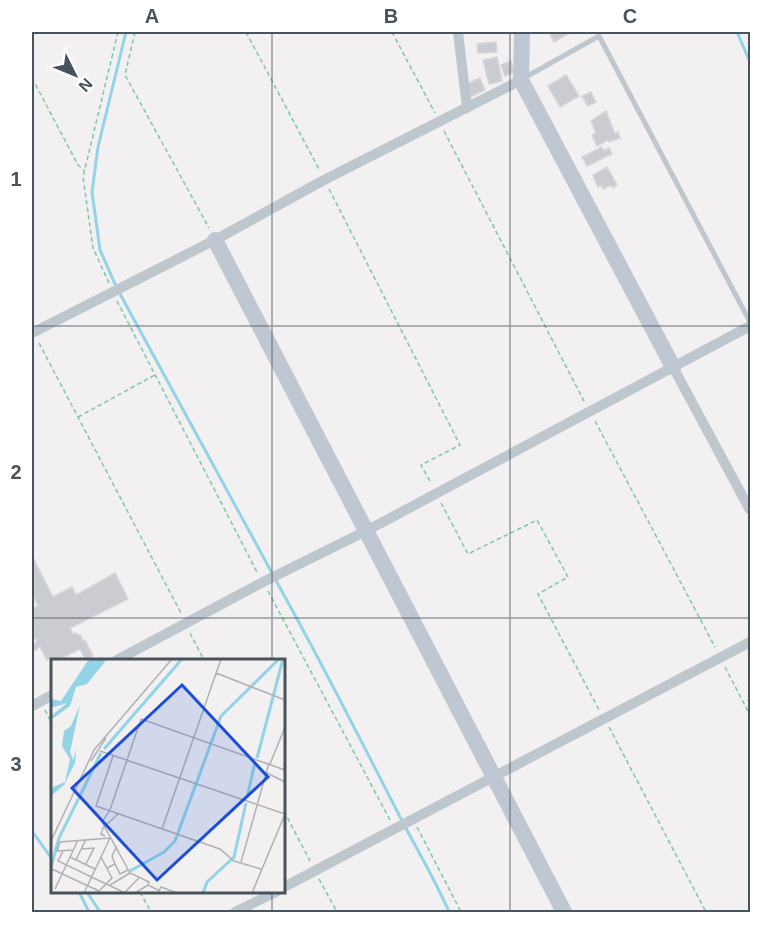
<svg xmlns="http://www.w3.org/2000/svg" width="782" height="944" viewBox="0 0 782 944" font-family="Arial,sans-serif">
	<rect width="100%" height="100%" fill="#f2f0f0"/>
	<g fill="none" stroke-linecap="round" stroke-linejoin="round">
		<path stroke="#92d3e6" stroke-width="3" d="M737,32l13,30
			M116,286l-16,-36 -8,-58 6,-45 28,-115
			M119,292l153,281
			M275,579c43,76 82,154 122,232 17,34 37,66 52,101
			M32,831l20,28
			M79,892l10,20
			M87,892l13,20"/>
	</g>
	<path fill="#caccd2" stroke="#d4d6db" stroke-width="1.5" d="M554,32h14l1,1 -15,9 -4,-8z
		M496,42l1,10 -19,1 -1,-9z
		M497,57l5,24 -13,3 -6,-24z
		M511,61l3,11 -9,4 -4,-11z
		M566,75l13,21 -19,11 -12,-21z
		M480,78l5,12 -15,7 -5,-12z
		M591,92l5,10 -8,4 -6,-10z
		M606,111l9,23 3,-2 2,6 -11,4 -1,-2 -11,6 -5,-11 4,-2 -5,-12z
		M602,147l2,4 5,-3 3,6 -25,12 -5,-9z
		M607,167l10,18 -4,3 -2,-3 -8,4 -2,-4 -3,2 -5,-12z
		M32,556l21,41 19,-10 4,8 39,-22 13,26 -58,29 3,6 4,-1 1,2h2l3,6 2,-1 8,16 -7,4 -6,-11 -22,11h-6v4l-3,-6 -2,2 -7,-13 -6,4 -2,-6 5,-3 -5,-8v-25l6,-3 -6,-12z"/>
	<g fill="none" stroke-linecap="round" stroke-linejoin="round">
		<path stroke="#7cc8a4" stroke-width="1.5" stroke-dasharray="4.5 3" stroke-linecap="butt" d="M135,32l-10,43 84,153
			M246,32l74,139
			M392,32l43,81
			M32,78l46,87 6,5
			M444,131l141,272
			M329,189l131,256 -39,20 10,18
			M109,283l-16,-35 -10,-71 35,-145
			M117,301l141,273
			M39,343l143,272
			M78,417l77,-42
			M595,421l120,226
			M441,503l27,51 69,-34 31,57 -30,17 61,116
			M268,591l122,229
			M190,633l14,27
			M725,667l25,48
			M45,710l7,14
			M609,727l97,185
			M284,811l26,50
			M417,827l44,85
			M319,879l18,33
			M140,892l11,20"/>
		<path stroke="#bfc7ce" stroke-width="5" d="M524,78l75,-42 151,286"/>
		<path stroke="#bfc7ce" stroke-width="10" d="M458,32l9,76
			M32,333l183,-93 109,-60 197,-100
			M673,367l77,143
			M117,660l146,-78 103,-51 384,-205
			M32,706l20,-11
			M284,887l466,-245
			M235,912l41,-20"/>
		<path stroke="#bfc8d2" stroke-width="16" d="M522,32l-1,48 152,287
			M215,240l349,672"/>
	</g>
	<path fill="none" stroke="#49535c" stroke-width="1.5" stroke-opacity="0.55" d="M272,32v628M510,32v880M32,326h718M32,618h718M272,892v20"/>
	<g transform="translate(51 659)">
		<rect width="234" height="234" fill="#f2f0f0"/>
		<path d="M38,0h18l-20,25 -11,3 -6,19 -19,14v-4l16,-13 -16,5v-9l10,2zM29,46l-10,47 3,8 3,-10 -1,13 -11,22 -13,11 2,-9 12,-5 5,-23 -8,-13 2,-15 7,-5z" fill="#92d3e6"/>
		<path fill="none" stroke="#92d3e6" stroke-width="3" d="M53,90l78,-90M206,99l26,-99M196,139l8,-36M0,208l8,-29 42,-85M79,212l34,-19 11,-11 46,-125 58,-57M152,234l4,-11 27,-25 12,-54"/>
		<path fill="none" stroke="#aeb1b5" stroke-width="1.5" d="M165,14l69,27M49,92l185,63M62,97l-17,50 124,43 14,12 27,8M40,102l15,-23M219,105l15,-37M216,114l18,9M111,170l59,-170M54,177l-4,-2 2,-6 16,-15M0,182l43,-91 78,-91M31,190l12,-1 -8,16M23,191l-17,1 3,-9 50,-4M12,192l-5,10 67,32M19,198l25,12M25,201l10,-21M190,203l28,-99M64,205l-3,-8 5,-10M56,209l8,-4 5,10 8,-4M0,214l1,-4 47,22 13,-13 -11,-21M59,226l20,-12M97,226l1,-3 -19,-9 -28,-51 8,-12 31,-91 144,51M4,230l23,-49M108,232l2,-4 16,6M33,234l26,-55M73,234l15,-15M84,234l13,-8 12,6M201,234l33,-79"/>
		<path fill="#1d4ed8" fill-opacity="0.15" stroke="#1d4ed8" stroke-width="3" d="M131,26l86,92 -111,103 -85,-92z"/>
		<rect width="234" height="234" fill="none" stroke="#49535c" stroke-width="3"/>
	</g>
	<rect width="782" height="944" fill="none" stroke="#ffffff" stroke-width="66"/>
	<g transform="translate(75 75) rotate(133)" stroke="#ffffff" stroke-width="4.5" paint-order="stroke">
	<path d="M0-4.5L10 22L0 15L-10 22Z" fill="#49535c"/>
	<text y="-9" font-size="16" font-weight="bold" text-anchor="middle" fill="#49535c">N</text>
	</g>
	<rect x="33" y="33" width="716" height="878" fill="none" stroke="#49535c" stroke-width="2"/>
	<g font-size="20" text-anchor="middle" font-weight="bold" fill="#49535c">
		<text x="152" y="23">A</text>
		<text x="391" y="23">B</text>
		<text x="630" y="23">C</text>
		<text x="16" y="186">1</text>
		<text x="16" y="479">2</text>
		<text x="16" y="771">3</text>
	</g>
</svg>
